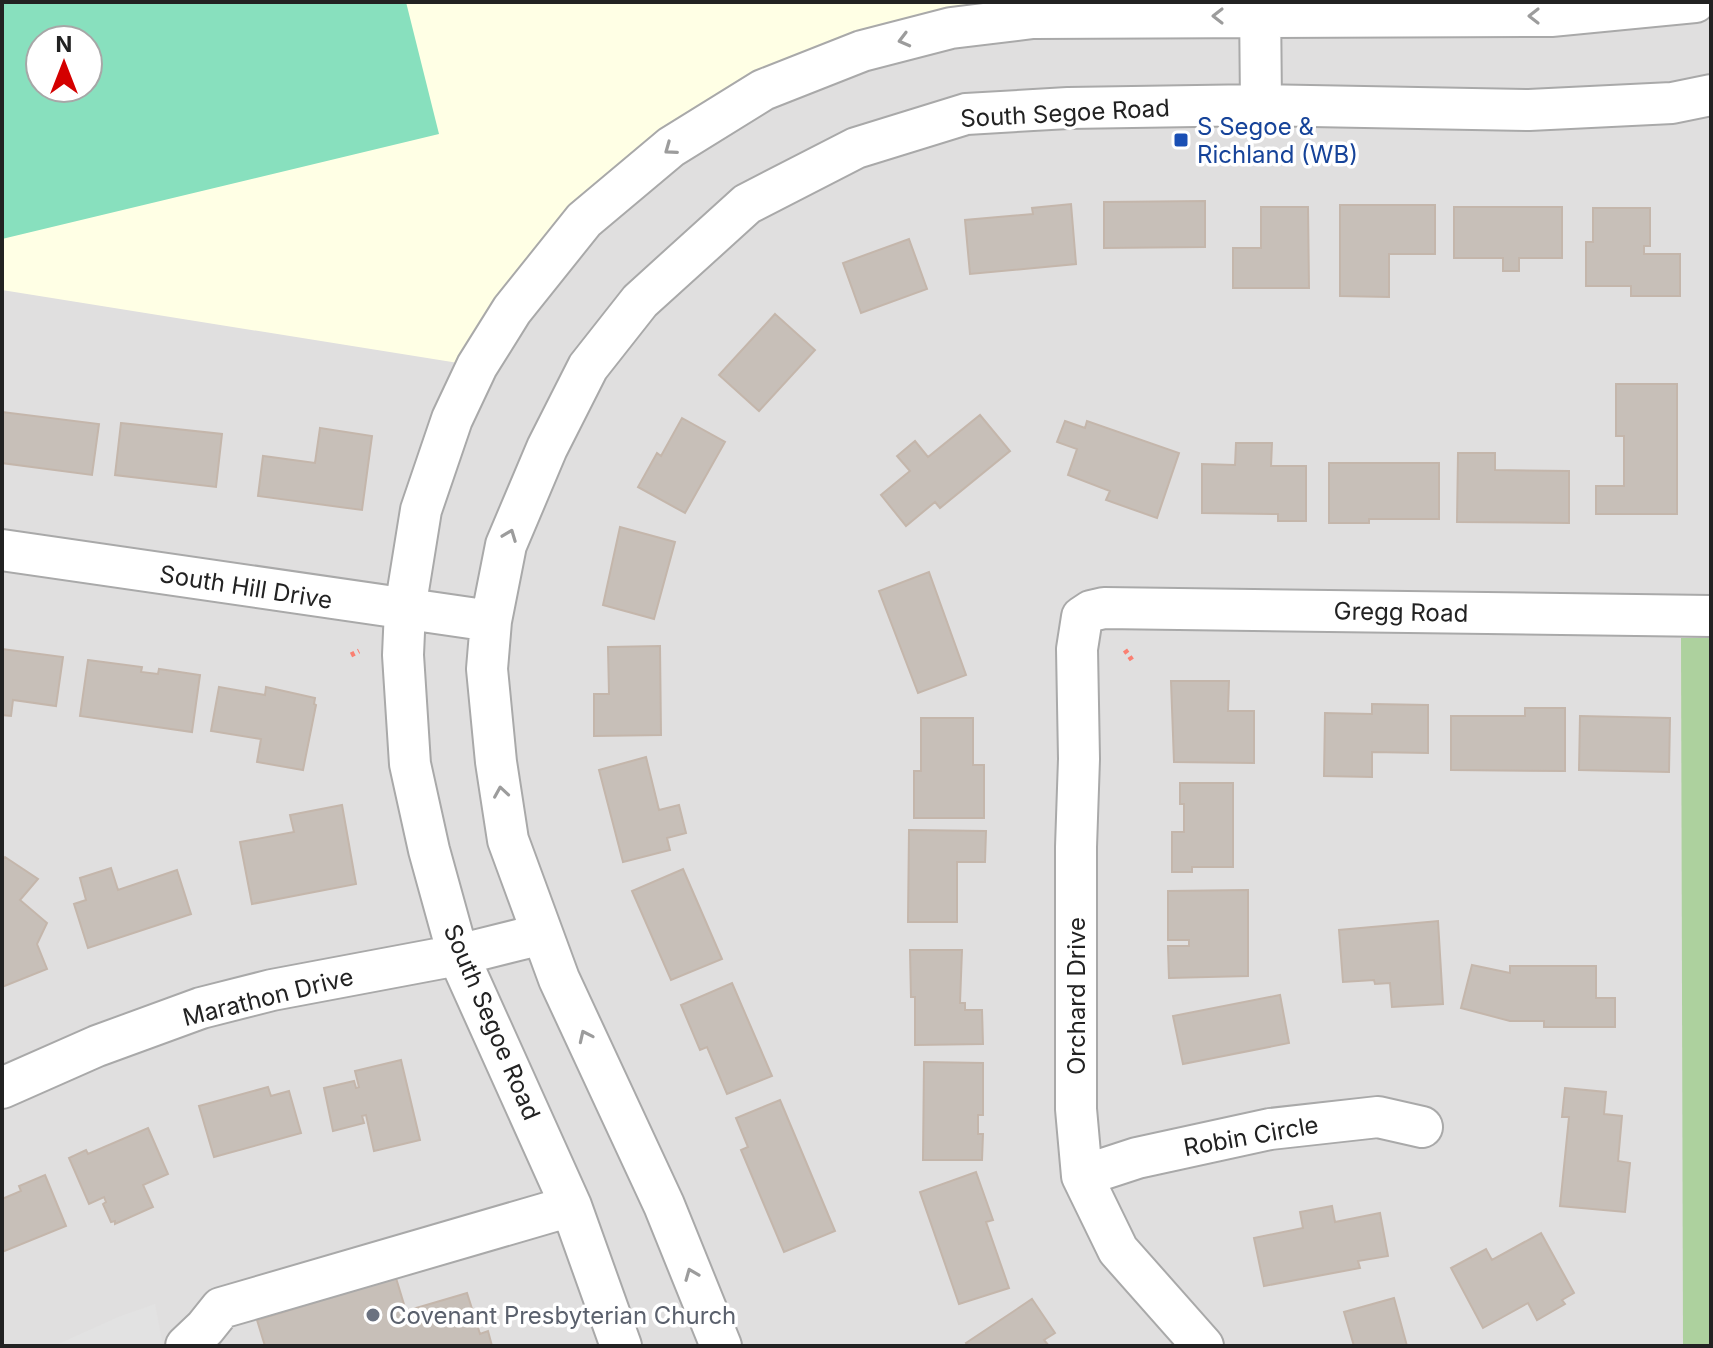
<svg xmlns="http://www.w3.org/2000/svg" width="1713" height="1348" viewBox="0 0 1713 1348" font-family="Inter,sans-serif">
	<rect width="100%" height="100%" fill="#f2efe9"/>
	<path fill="#e0dfdf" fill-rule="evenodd" d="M2,2h1709v1344h-1709zM40,40h48v48h-48z"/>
	<path fill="#ffffe5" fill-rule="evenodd" d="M2,2h1031l-82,26 -280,119 -194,219 -475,-76zM40,40h48v48h-48z"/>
	<path fill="#add19e" d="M1681,638h30v708h-28z"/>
	<path fill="#88e0be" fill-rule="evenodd" d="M2,2h404l33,132 -437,105zM40,40h48v48h-48z"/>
	<path fill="#e2e2e2" d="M155,1304l8,42h-109l64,-29z"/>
	<path fill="#c7bfb8" stroke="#c4b6ab" stroke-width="2" d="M1205,201v46l-101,1v-46z
		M1071,204l5,60 -106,10 -5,-54 68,-6 -1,-6z
		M1340,205h95v49h-46v43l-49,-1z
		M1261,207h47l1,81h-76v-40h28z
		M1454,207h108v51h-43v13h-16v-13h-49z
		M1593,208h57v38h-6v8h36v42h-49v-10h-45v-44h7z
		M909,239l18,50 -66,24 -18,-50z
		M775,314l40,36 -56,61 -40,-36z
		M1616,384h61v130h-81v-28h28v-50h-8z
		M2,412l97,12 -7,51 -90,-12z
		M980,415l30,36 -70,57 -5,-6 -29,24 -25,-31 29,-24 -13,-15 18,-15 13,16z
		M682,418l43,24 -40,71 -47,-26 19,-34 4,3z
		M1065,421l20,7 2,-7 92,32 -22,65 -51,-18 4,-9 -42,-16 9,-26 -20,-7z
		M121,423l101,11 -6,53 -101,-12z
		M320,428l52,8 -10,74 -104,-14 5,-40 52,7z
		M1236,443h36l-1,23h35v55h-28v-7l-76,-1v-49l33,1z
		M1458,453h37v17l74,1v52l-112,-1z
		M1329,463h110v56h-70v4h-40z
		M620,527l55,15 -21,77 -51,-14z
		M929,572l37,103 -48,18 -39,-102z
		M660,646l1,89 -67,1v-42h15l-1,-47z
		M2,649l61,8 -7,49 -43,-6 -2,16 -9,-1z
		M88,660l54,7 -1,5 17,2 1,-5 41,6 -8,57 -112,-16z
		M1171,681h58l-1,30h26v52l-80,-1z
		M219,687l46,8 1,-8 49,11 -1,6 2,1 -13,65 -46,-8 4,-23 -50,-8z
		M1372,704l56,1v48l-56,-1v25l-48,-1 1,-63 47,1z
		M1525,708h40v63l-114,-1v-54h74z
		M1580,716l90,2 -1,54 -90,-2z
		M921,718h52v47h11v53h-70v-47h7z
		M646,757l13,53 20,-5 7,28 -19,5 3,12 -47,12 -24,-92z
		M1180,783h53v84h-41v5h-20v-40h12v-28h-4z
		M342,805l14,79 -104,20 -12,-62 54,-10 -4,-17z
		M909,830l77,1 -1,31h-28v60h-49z
		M5,857l33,22 -18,21 27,23 -10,21 10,25 -45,18v-126z
		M111,868l7,22 59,-20 14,44 -103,34 -14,-44 12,-4 -6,-22z
		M683,869l39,90 -51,21 -39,-89z
		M1248,890v86l-79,2 -1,-32h21v-6h-21v-49z
		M1438,921l5,83 -51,3 -2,-24 -15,1 -1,-4 -31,2 -4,-52z
		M910,950h52l-2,53h5v7h17l1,34 -68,1v-48h-4z
		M1472,965l38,8v-7h86v32h19v29h-71v-6h-34l-49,-13z
		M732,983l40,93 -45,18 -20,-47 -7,3 -19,-45z
		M1280,995l9,48 -106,21 -10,-48z
		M401,1060l19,80 -46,11 -8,-36 -4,1 2,7 -31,8 -9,-43 30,-7 2,7 3,-1 -4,-16z
		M924,1062l59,1v52h-5v19h5l-1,26h-59z
		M268,1087l3,9 18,-5 12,42 -87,24 -15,-51z
		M1565,1088l41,4 -2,22 18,2 -4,45 12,2 -5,49 -65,-6 9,-89h-7z
		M780,1100l55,131 -51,21 -43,-102 7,-3 -12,-29z
		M148,1128l20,46 -25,11 10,22 -38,17v-3l-4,1 -8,-18 3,-2 -2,-5 -15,7 -20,-46 17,-8 2,4z
		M976,1172l17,48 -7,2 23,66 -50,16 -39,-112z
		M45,1175l21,51 -64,26v-53l19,-8 -2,-5z
		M1332,1206l3,16 45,-9 8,43 -30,5 2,7 -96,18 -10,-48 49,-10 -3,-16z
		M1541,1233l33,60 -12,7 3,4 -28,16 -9,-17 -45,25 -32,-60 35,-19 6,11z
		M396,1278l10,33 61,-18 13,41 8,-3 4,15h-227l-8,-26z
		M1394,1298l13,48h-53l-10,-34z
		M1032,1299l23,34 -11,7 5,6h-81l-2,-3z"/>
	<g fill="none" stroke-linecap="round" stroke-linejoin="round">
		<defs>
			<path id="minor" d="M1260,2l1,103
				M2,550l489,71
				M2,1088l95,-42 104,-38 71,-18 186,-35 84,-21
				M1082,1176l55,-18 133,-29 108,-12 44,10
				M186,1346l19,-18 16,-20 350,-102
				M621,1346l-50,-140 -113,-251 -29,-105 -19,-86 -7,-109 2,-46 16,-99 31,-91 25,-53 35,-56 72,-90 87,-73 92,-57 99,-39 89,-23 82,-10 518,-2 144,-14
				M721,1346l-57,-141 -105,-226 -51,-139 -12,-78 -9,-93 4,-48 15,-76 41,-97 41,-81 52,-66 107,-97 109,-56 110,-34 102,-6 193,-3 268,5 143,-7 39,-8
				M1203,1346l-85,-96 -36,-74 -6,-67v-262l3,-88 -2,-110 5,-32 9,-6 13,-3 607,8"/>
		</defs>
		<use href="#minor" stroke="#a9a9a9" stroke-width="44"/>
		<path stroke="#fa8072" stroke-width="5" stroke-dasharray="4 4" stroke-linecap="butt" d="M1125,650l9,13
			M351,655l8,-4"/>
		<use href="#minor" stroke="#fff" stroke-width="40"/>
	</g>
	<defs><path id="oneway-chevron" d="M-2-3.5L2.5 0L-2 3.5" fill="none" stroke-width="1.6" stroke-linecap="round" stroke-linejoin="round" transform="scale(2)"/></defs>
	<g stroke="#9c9c9c">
		<use href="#oneway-chevron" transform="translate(1218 16) rotate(180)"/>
		<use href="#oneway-chevron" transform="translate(1534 16) rotate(180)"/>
		<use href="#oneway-chevron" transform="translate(904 40) rotate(165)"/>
		<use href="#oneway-chevron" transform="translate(670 149) rotate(144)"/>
		<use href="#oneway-chevron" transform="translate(510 535) rotate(-69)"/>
		<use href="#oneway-chevron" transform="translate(501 792) rotate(-99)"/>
		<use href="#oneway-chevron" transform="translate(585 1036) rotate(-115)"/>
		<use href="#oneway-chevron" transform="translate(691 1274) rotate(-112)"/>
	</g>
	<rect fill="#1a4fb4" stroke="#fff" stroke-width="3" x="1173" y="132" width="16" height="16" rx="4"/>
	<circle fill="#6b7280" stroke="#fff" stroke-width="3" cx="373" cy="1315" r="8"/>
	<g text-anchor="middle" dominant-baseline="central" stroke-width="7" stroke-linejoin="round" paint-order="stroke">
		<g font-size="24" fill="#222" stroke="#fff">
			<text transform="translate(1065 113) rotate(-3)">South Segoe Road</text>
			<text transform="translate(246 587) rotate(9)">South Hill Drive</text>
			<text transform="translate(1401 612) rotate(1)">Gregg Road</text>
			<text transform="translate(1076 996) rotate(-90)">Orchard Drive</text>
			<text transform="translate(268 997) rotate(-14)">Marathon Drive</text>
			<text transform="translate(492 1022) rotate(67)">South Segoe Road</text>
			<text transform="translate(1251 1136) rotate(-10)">Robin Circle</text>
		</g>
		<g font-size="24" fill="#164399" stroke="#fff" text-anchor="start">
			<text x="1197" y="126">S Segoe &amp;<tspan x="1197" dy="28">Richland (WB)</tspan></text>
		</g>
		<g font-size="24" fill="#5b616d" stroke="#fff" text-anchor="start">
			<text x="389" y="1315">Covenant Presbyterian Church</text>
		</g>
	</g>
	<rect width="1713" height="1348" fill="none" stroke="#222222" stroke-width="8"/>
	<g transform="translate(64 64)"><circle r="38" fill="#ffffff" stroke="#a7a7a7" stroke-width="2"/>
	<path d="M0-6L14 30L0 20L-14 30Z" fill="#d40000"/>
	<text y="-12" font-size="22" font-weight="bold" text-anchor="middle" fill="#222222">N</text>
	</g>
</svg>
